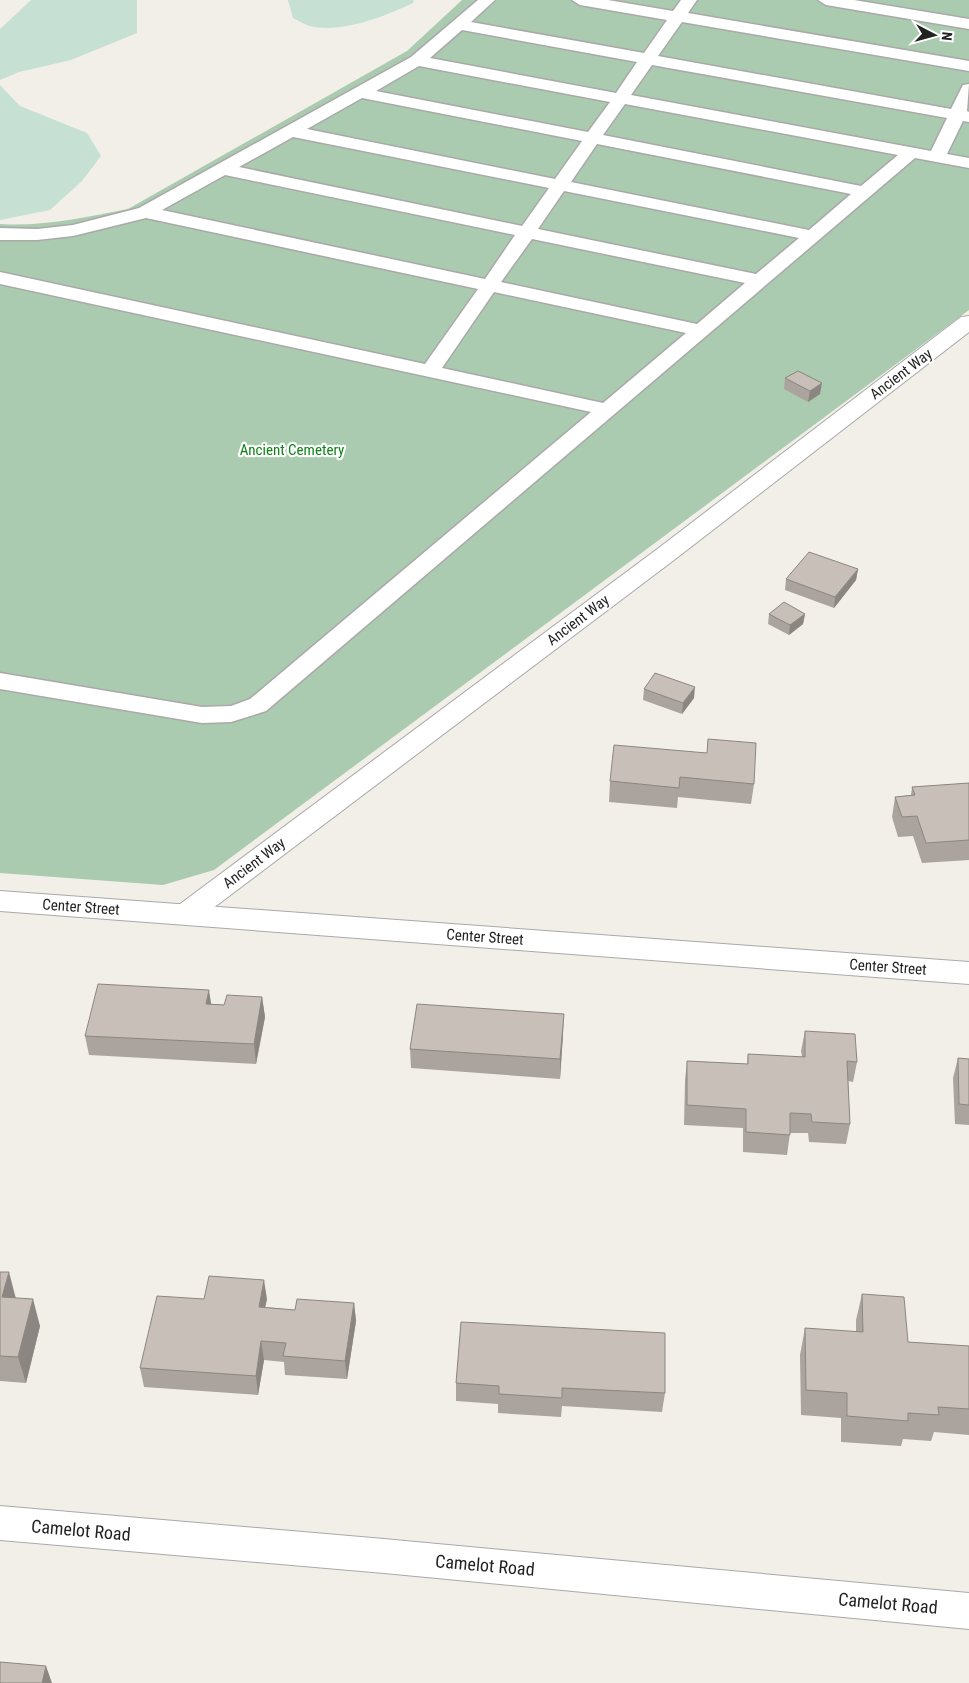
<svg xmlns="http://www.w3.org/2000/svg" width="969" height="1683" viewBox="0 0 969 1683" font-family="'Roboto Condensed',sans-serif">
	<rect width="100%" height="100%" fill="#f2efe9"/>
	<path fill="#c6e0d4" d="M31,0h106v33l-66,27 -52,12 -19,8v-51z
		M288,0h126l-1,3c-28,13 -71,31 -103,23 -5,-1 -12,-6 -17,-8z
		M0,85l20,21 67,27 14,23 -19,25 -32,29 -50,10z"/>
	<path fill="#aacbaf" d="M462,0h507v310l-755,560 -51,15 -163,-12v-649c42,3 86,-7 128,-15l279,-158z"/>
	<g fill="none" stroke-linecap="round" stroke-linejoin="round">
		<defs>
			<path id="service" d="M478,0h17l-24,22 173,31 23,-33 -87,-15 -8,-5h36l65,11 8,-11h16l-9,13 281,48v10l-287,-49 -24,34 293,53 12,-24 6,-1 -2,27 2,1v10l-6,-1 -16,33 22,4v10l-54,-10 -649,553 -35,11 -29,1 -202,-34v-16l202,34 29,-1 19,-7 341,-287 -591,-128v-12l425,92 53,-75 -332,-71 -73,18 -36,4h-37v-12l37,1 36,-4 66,-17 272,-151zM462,30l175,32 -21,31 -186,-35zM652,65l295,53 -16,33 -300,-56zM419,66l191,36 -22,30 -212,-41zM362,98l220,43 -27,38 -248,-50zM625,104l273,51 -37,31 -258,-51zM293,137l256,51 -27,38 -283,-59zM597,144l254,50 -42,36 -238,-48zM225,175l290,60 -30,44 -323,-69zM564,191l235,47 -43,36 -218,-45zM532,239l213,44 -48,41 -196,-42zM494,292l192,41 -83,70 -161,-35z
				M818,0h36l115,19v10l-143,-24z"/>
			<path id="minor" d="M969,316v16l-295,228 -478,361 -10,4 -10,-4 -4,-7 4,-7 480,-357 305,-233z
				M0,1506l384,33 585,54v36l-585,-56 -384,-33z"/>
			<path id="tertiary" d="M0,891l969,71v22l-969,-73z"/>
		</defs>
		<use href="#service" stroke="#a9a9a9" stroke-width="3"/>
		<use href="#minor" stroke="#a9a9a9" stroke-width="2"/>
		<use href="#tertiary" stroke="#a9a9a9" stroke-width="2"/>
		<use href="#service" fill="#fff" fill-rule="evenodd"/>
		<use href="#minor" fill="#fff" fill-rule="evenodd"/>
		<use href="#tertiary" fill="#fff" fill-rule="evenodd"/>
	</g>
	<path fill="#aba49e" d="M785,378l35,16 -12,8 -24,-13z
		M858,569l-2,11 -22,28 -49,-18 1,-11z
		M769,614h36l-2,10 -14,11 -21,-11z
		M644,689l50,9 -12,16 -39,-14z
		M708,739l46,45 -3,20 -73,-7 -1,11 -68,-6 1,-21 97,-28z
		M969,783v77l-47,3 -9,-27 -15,1 -6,-20 3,-20 16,-2 1,-8z
		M262,997l3,20 -9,47 -167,-9 -4,-19 126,-32 13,1z
		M805,1031l52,31 -4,20 -5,-1 2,43 -4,20 -37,-2 -1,-9h-18l-3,22 -44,-3v-24l-59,-3 1,-45 2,-19 60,3 1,-10 54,3 -1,-6z
		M563,1034l-3,45 -149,-11 -1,-19z
		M958,1058l11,1v66l-14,-1 -2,-46z
		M0,1272l16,26 24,28 -14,57 -26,-2z
		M862,1294l46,48 61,4v89l-35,-3 -3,9 -28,-2 -2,7 -60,-4v-24l-40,-3 -1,-60 5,-27 51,4v-12z
		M204,1299h63l-2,8 30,3 59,-7 2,18 -9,58 -62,-4 -1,-13 -20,-2 -6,35 -114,-8 -4,-19z
		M461,1322l204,71 -3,19 -100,-6 -1,11 -63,-4v-9l-42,-3v-18z"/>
	<path fill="#8b8681" d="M822,383l-2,11 -12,8 2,-11z
		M858,569l-2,11 -22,28 1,-11z
		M805,614l-2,10 -14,11 1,-10z
		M695,687l-1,11 -12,16 1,-11z
		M209,990l3,19 -6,-5z
		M262,997l3,20 -9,47 -2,-20z
		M564,1014l-1,20 -3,45v-20z
		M9,1272l7,27 -14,-2z
		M264,1280l3,19 -6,27 -2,-19z
		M33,1299l7,27 -14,57 -8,-26z
		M354,1303l2,18 -9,58 -2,-18z
		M261,1341l3,19 -6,35 -2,-19z
		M46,1666l6,17h-10z"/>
	<path fill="#c7bfb8" stroke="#8b8681" d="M798,371l24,12 -12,8 -25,-13z
		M809,552l49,17 -23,28 -49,-18z
		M784,602l21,12 -15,11 -21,-11z
		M655,673l40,14 -12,16 -39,-14z
		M708,739l48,4 -2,41 -74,-7 -1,11 -69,-7 4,-36 93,8z
		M969,783v57l-43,3 -9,-27 -15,1 -7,-20 20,-2 -3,-8z
		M98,984l111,6 -3,14 18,1 3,-10 35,2 -8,47 -169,-8z
		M417,1004l147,10 -4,45 -150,-10z
		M805,1031l50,3 2,28 -10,-1 3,63 -38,-2 -1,-8 -21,-1v22l-44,-3v-23l-59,-4v-44l61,3v-10l57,3z
		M958,1058l11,1v46l-10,-1z
		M0,1272h9l-7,25 31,2 -15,58 -18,-1z
		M209,1276l55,4 -5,27 36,3 2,-11 57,4 -9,58 -62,-5 3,-13 -25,-2 -5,35 -116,-8 17,-72 47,3z
		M862,1294l42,3 4,45 61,4v63l-31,-2 1,8 -31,-2v8l-61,-5v-23l-41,-3 -1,-62 58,4z
		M461,1322l204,11v60l-103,-5v10l-63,-4v-8l-43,-3z
		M0,1662l46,4 -4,17h-42z"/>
	<g text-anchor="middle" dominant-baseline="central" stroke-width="4.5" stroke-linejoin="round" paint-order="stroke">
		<g font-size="15" fill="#222" stroke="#fff">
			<text transform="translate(901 374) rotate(-37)">Ancient Way</text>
			<text transform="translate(578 620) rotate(-37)">Ancient Way</text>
			<text transform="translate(254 863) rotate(-37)">Ancient Way</text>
			<text transform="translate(81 907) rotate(4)">Center Street</text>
			<text transform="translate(485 937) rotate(4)">Center Street</text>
			<text transform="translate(888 967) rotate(4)">Center Street</text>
		</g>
		<g font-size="15" fill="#0c8416" stroke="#fff">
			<text x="292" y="450">Ancient Cemetery</text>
		</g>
		<g font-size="18" fill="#222" stroke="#fff">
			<text transform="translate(81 1530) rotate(5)">Camelot Road</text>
			<text transform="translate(485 1565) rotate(5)">Camelot Road</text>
			<text transform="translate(888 1603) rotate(5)">Camelot Road</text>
		</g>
	</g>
	<g transform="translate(934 35) rotate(96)" stroke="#ffffff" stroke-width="4" paint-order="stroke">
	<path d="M0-4L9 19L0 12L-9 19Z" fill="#222222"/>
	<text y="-8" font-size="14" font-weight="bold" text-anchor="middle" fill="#222222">N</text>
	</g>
</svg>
